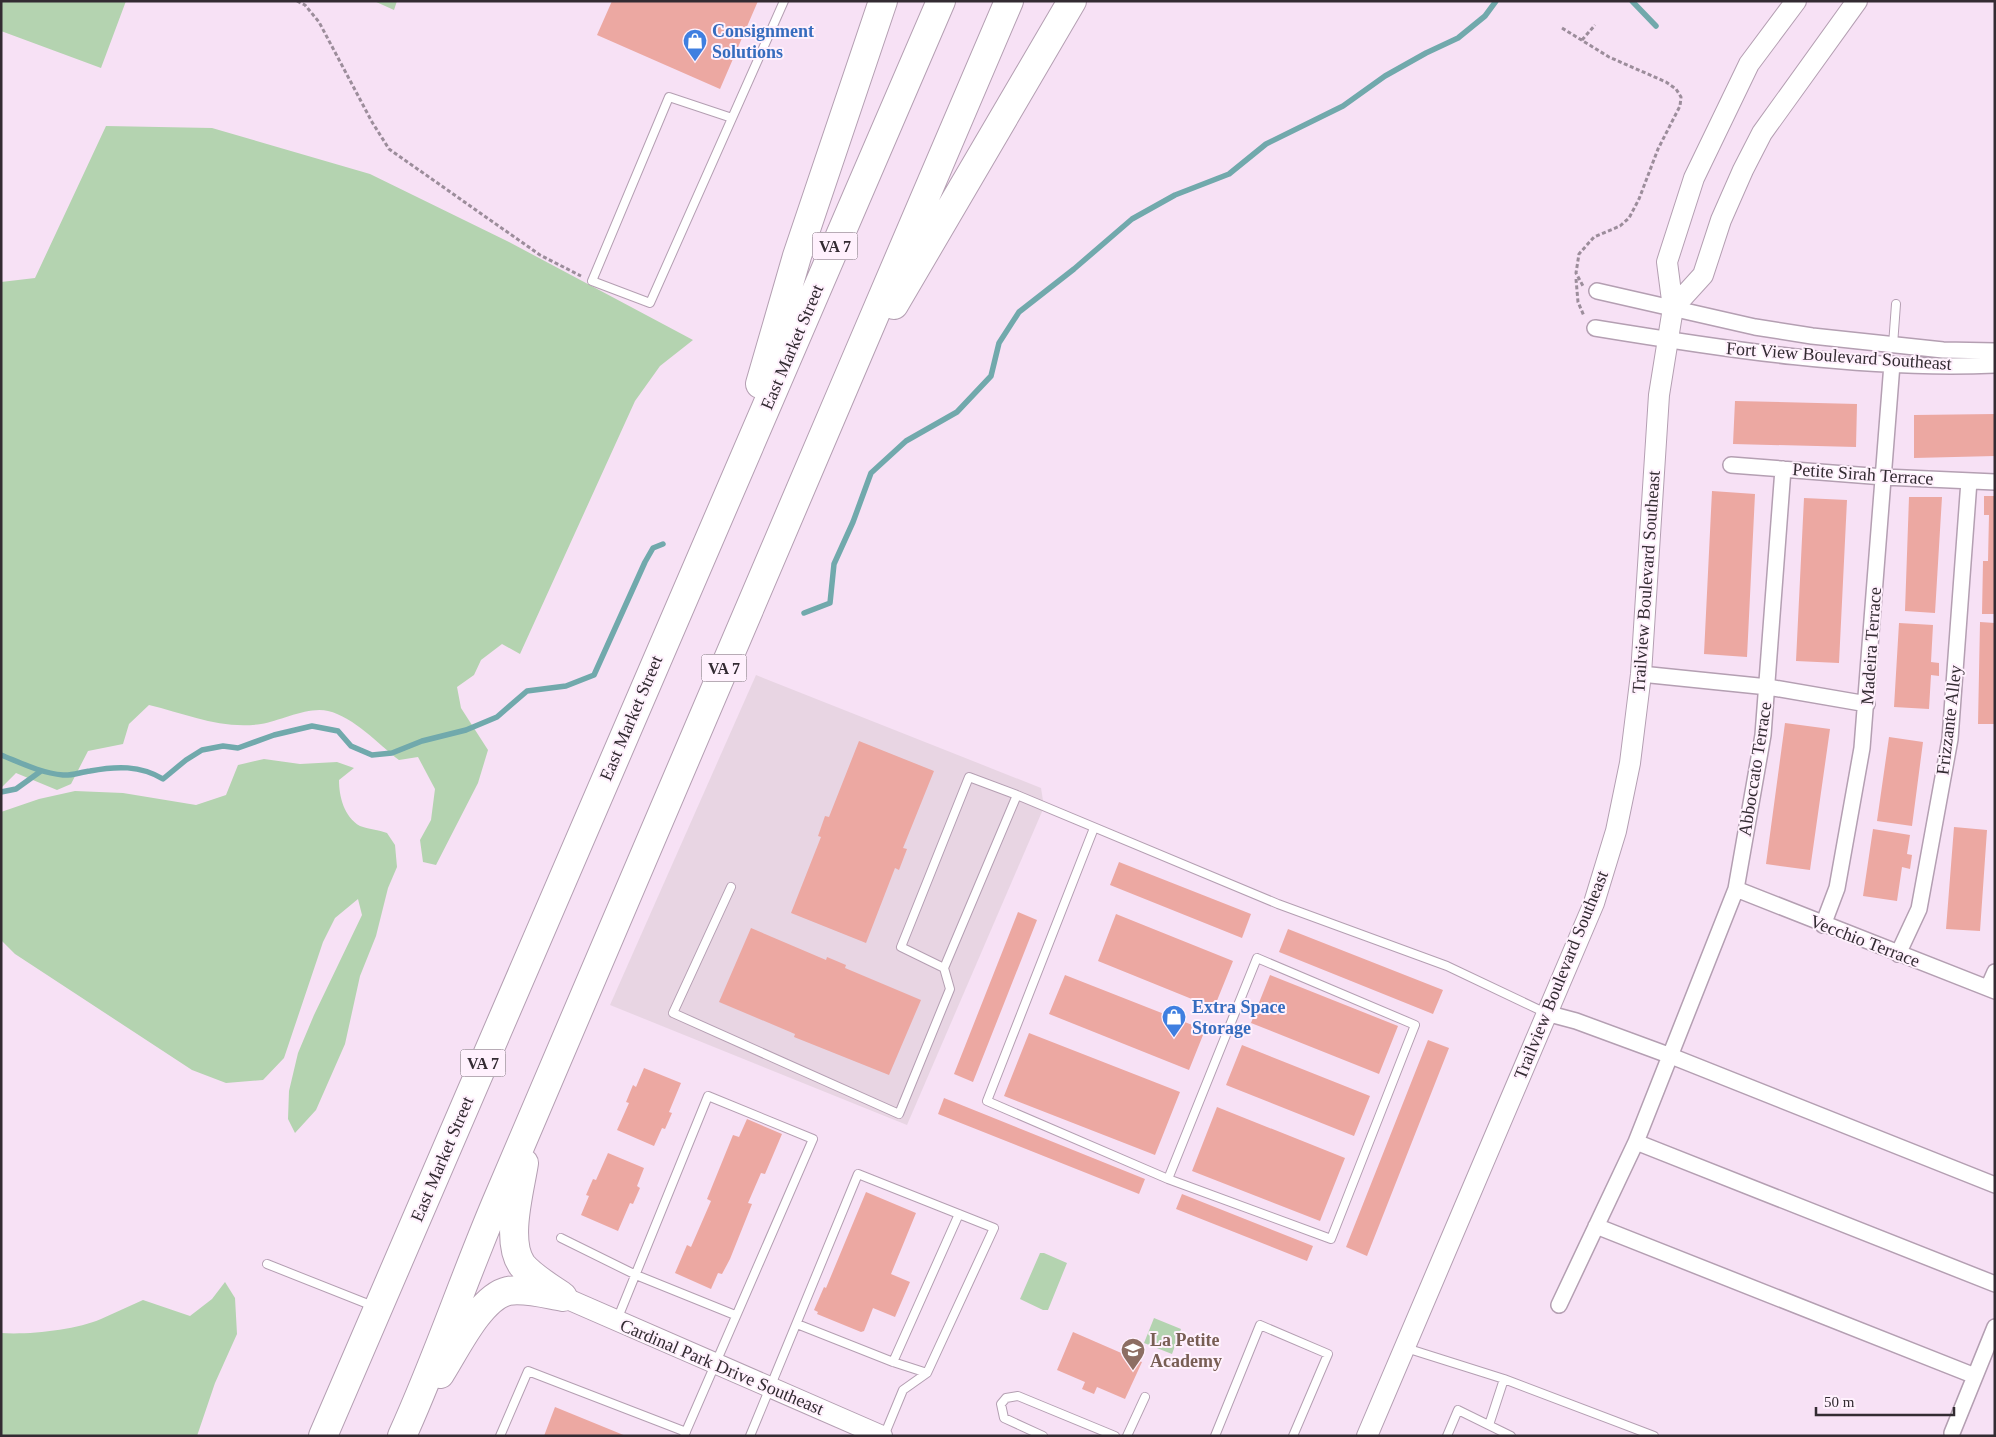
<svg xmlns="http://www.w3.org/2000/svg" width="1996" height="1437" viewBox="0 0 1996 1437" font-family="'Times New Roman',serif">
	<rect width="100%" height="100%" fill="#f7e1f5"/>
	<path fill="#e8d5e3" d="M756,675l285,113 3,19 -137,318 -297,-120z"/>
	<path fill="#b4d3b0" d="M1,1h125l-25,67 -100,-37z
		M374,1h23l-3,9z
		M106,126l106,2 158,46 139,68 184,98 -33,26 -25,35 -115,253 -18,-10 -21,16 -7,15 -17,12 4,21 27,42 -10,33 -42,82 -13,-3 -3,-22 11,-20 4,-31 -17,-32 -19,3c-21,-16 -45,-43 -71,-49 -19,-5 -48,10 -67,13 -39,6 -74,-10 -112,-19l-20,19 -6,20 -35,7 -17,33 -14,6 -41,-17 -14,14 -1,5v-510l34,-4z
		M264,759l36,5 37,-2 17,6 -15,12c0,16 5,37 21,46 8,3 19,4 27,7l8,12 2,22 -9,21 -12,48 -16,40 -15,68 -29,66 -21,23 -7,-14 1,-28 9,-38 16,-38 48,-100 -4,-16 -23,19 -12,24 -39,116 -21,22 -37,3 -34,-13 -177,-116 -14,-14v-128l38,-13 36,-8 48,2 73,12 30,-10 12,-30z
		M1040,1253h4l23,10 -19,47h-5l-23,-11z
		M225,1282l10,16 2,36 -22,49 -18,53h-196v-103c27,2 75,-3 100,-14 14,-6 28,-13 42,-19l47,16 22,-17z
		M1154,1318l27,11 -9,25 -28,-11z"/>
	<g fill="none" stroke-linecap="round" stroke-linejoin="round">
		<path stroke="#71a9ac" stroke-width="5.5" d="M1632,1l24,25
			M804,613l26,-10 4,-39 19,-42 18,-49 35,-32 51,-29 34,-36 8,-33 20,-31 55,-43 58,-50 43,-24 54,-21 37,-30 77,-38 42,-30 41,-23 32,-15 27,-22 11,-15
			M1,755c20,8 40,18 62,20 8,1 18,-3 27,-4 26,-5 50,-6 73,8l23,-19 16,-10 21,-4 15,2 36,-13 38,-9 26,5 13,15 21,9 20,-2 30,-12 44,-11 31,-13 30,-26 39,-5 28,-11 51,-113 8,-14 10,-4
			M1,792l15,-3 25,-18"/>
	</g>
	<path fill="#eca8a2" d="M612,1h146l-38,88 -123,-54z
		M1735,401l122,3 -1,43 -123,-3z
		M1995,414v42l-81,2v-43z
		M1712,491l43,3 -8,163 -43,-3z
		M1984,496h11v118h-13l1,-53h5l1,-46h-5z
		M1909,497h33l-7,116 -30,-2z
		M1804,498l43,2 -8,163 -43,-2z
		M1980,622l15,1v101h-17z
		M1899,623l34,2 -2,37 8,1v13l-8,-1 -2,34 -35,-2z
		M1785,723l45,6 -20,141 -44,-6z
		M1889,737l34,5 -11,84 -35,-5z
		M859,741l75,30 -31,77 4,1 -8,21 -4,-2 -29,75 -75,-30 30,-76 -3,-1 7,-20 4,1z
		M1954,827l33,3 -7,101 -34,-2z
		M1873,829l37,6 -3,19 5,1 -2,14 -8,-2 -5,34 -34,-5z
		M1119,862l132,52 -9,24 -132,-53z
		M1018,912l19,8 -64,162 -19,-8z
		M1116,914l117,47 -19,47 -116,-47z
		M751,928l75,32 1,-3 19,8 -1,3 76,32 -32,75 -95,-38 1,-3 -76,-32z
		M1288,929l155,61 -10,24 -154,-62z
		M1065,975l140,55 -16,40 -140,-56z
		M1270,975l128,51 -19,48 -128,-51z
		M1029,1033l151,59 -25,63 -151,-59z
		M1428,1040l21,8 -82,208 -21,-9z
		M1242,1045l128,51 -16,40 -128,-51z
		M644,1068l37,15 -12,29 3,1 -7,16 -3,-1 -8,18 -37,-16 12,-27 -3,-1 7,-17 3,2z
		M944,1098l201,81 -6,15 -201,-80z
		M1217,1107l128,51 -25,63 -128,-50z
		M747,1119l35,15 -17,40 -4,-1 -13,30 4,1 -22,55 -8,15 -4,-1 -7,16 -36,-16 12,-28 4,2 20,-46 -4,-2 26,-64 6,2z
		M608,1153l36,15 -7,18 3,2 -7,16 -3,-1 -12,28 -37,-16 8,-19 -3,-1 7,-16 3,1z
		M866,1192l50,21 -25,61 19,8 -15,35 -22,-9 -9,23 -3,1 -44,-18 1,-2 -4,-2 10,-23 2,1z
		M1182,1194l131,52 -6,15 -131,-52z
		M1073,1332l69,30 -17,37 -28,-12 -3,7 -12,-5 3,-7 -28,-12z
		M555,1407l71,29h-82z"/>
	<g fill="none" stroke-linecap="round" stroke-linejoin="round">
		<defs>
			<path id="service" d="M732,118l-63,-21 -77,184 58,22 134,-302
				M1893,345l3,-41
				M1017,795l-73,173 -43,-21 68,-170 48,18 261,109 169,62 99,47
				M1094,828l-107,273 181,78 89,-221 158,67 -84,214 -163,-60
				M731,887l-58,126 226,101 51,-125 -6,-21
				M561,1238l75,37 99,40
				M267,1264l106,42
				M617,1320l91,-224 105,43 -129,297
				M797,1324l96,38 34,11
				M1406,1348l98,31 -15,46
				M893,1362l66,-148
				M1504,1379l150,57
				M500,1436l28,-65 158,61
				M750,1436l108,-262 136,54 -67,145 -24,17 -19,46
				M1043,1436l-39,-18 -3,-14 5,-6 12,-2 97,40
				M1127,1436l18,-39
				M1215,1436l45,-111 68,29 -35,82
				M1447,1436l11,-26 53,26"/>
			<path id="minor" d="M1597,291l158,36 57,9 131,14 52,1
				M1595,328c128,21 269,43 400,37
				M1731,465l153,12 111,5
				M1641,674l127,13 99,17
				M1736,889l259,102
				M1823,925l14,-37 25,-140 30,-384
				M1898,954l21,-45 31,-170 19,-258
				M1988,988l7,-16
				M1546,1013l30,8 95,35 324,129
				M1636,1142l100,-253 27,-154 20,-266
				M1596,1226l379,150
				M1559,1305l77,-163 359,142
				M1952,1433l43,-106"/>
			<path id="tertiary" d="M1673,308l30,-33 18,-55 22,-50 19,-37 95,-132
				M563,1297l319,139
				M1367,1436l227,-533 22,-72 14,-68 11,-89 18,-279 14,-87 -6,-46 27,-84 55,-114 47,-63"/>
			<path id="motorway" d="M894,305l178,-304
				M760,384l37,-128 86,-255
				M524,1163c-4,27 -19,78 -2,102 10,12 27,22 40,31
				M440,1374c15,-23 40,-77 68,-83 17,-3 38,3 55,6
				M323,1436l618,-1435
				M402,1436c36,-79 63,-161 97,-240 171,-397 339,-797 510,-1195"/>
		</defs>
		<use href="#service" stroke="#b49fb2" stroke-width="10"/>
		<use href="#minor" stroke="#b49fb2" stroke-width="18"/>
		<use href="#tertiary" stroke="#b49fb2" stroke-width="22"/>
		<use href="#motorway" stroke="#b49fb2" stroke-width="30"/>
		<path stroke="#9c8d9b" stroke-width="3" stroke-dasharray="4 2.5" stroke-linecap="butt" d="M297,1l8,4 14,17 53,100 17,27 151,106 41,21
			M1562,28l47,29 57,25 10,7 5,8 -1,9 -22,43 -19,50 -10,19 -9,8 -26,11 -15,17 -3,19 7,13
			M1582,40l13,-15
			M1576,279l2,23 6,14"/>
		<use href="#service" stroke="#fff" stroke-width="8"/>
		<use href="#minor" stroke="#fff" stroke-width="15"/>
		<use href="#tertiary" stroke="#fff" stroke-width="20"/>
		<use href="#motorway" stroke="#fff" stroke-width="28"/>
	</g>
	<defs>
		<symbol id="shop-pin" viewBox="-11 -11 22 30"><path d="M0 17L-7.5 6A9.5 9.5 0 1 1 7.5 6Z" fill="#3f7fe0" stroke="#fff1fd"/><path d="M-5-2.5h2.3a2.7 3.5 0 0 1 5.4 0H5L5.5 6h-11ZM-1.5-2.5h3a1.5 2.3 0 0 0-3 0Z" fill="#fff"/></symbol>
		<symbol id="school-pin" viewBox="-11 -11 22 30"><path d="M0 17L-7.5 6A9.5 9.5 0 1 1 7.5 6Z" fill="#8d6e63" stroke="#fff1fd"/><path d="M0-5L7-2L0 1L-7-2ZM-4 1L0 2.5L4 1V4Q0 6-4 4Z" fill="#fff"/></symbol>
	</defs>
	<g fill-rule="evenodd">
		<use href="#shop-pin" x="681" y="27" width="28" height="38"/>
		<use href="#shop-pin" x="1160" y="1003" width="28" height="38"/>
		<use href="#school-pin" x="1119" y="1336" width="28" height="38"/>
	</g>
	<g text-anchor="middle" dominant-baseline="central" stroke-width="4" stroke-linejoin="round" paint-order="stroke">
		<g fill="#fff1fd" stroke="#70666f" stroke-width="1">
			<rect x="812.5" y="232.5" width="45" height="27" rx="4"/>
			<rect x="701.5" y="654.5" width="45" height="27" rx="4"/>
			<rect x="460.5" y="1049.5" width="45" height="27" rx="4"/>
		</g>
		<g font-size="16" font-weight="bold" fill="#332b32">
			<text x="835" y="246">VA 7</text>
			<text x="724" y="668">VA 7</text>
			<text x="483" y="1063">VA 7</text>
		</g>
		<g font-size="18" font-weight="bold" fill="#366cbe" stroke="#fff1fd" text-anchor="start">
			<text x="712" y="31">Consignment<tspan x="712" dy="21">Solutions</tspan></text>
			<text x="1192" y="1007">Extra Space<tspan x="1192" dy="21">Storage</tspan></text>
		</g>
		<g font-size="18" fill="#332b32" stroke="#fff1fd">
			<text transform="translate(792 347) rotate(-67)">East Market Street</text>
			<text transform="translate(1839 356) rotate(4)">Fort View Boulevard Southeast</text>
			<text transform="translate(1863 474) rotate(4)">Petite Sirah Terrace</text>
			<text transform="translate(1646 582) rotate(-86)">Trailview Boulevard Southeast</text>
			<text transform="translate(1871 646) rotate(-86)">Madeira Terrace</text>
			<text transform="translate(631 718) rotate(-67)">East Market Street</text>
			<text transform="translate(1949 720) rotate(-83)">Frizzante Alley</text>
			<text transform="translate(1755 769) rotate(-81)">Abboccato Terrace</text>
			<text transform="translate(1865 941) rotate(21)">Vecchio Terrace</text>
			<text transform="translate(1561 975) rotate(-68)">Trailview Boulevard Southeast</text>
			<text transform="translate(442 1159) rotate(-67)">East Market Street</text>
			<text transform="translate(722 1367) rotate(23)">Cardinal Park Drive Southeast</text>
		</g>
		<g font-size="18" font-weight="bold" fill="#785e54" stroke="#fff1fd" text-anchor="start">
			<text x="1150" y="1340">La Petite<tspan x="1150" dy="21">Academy</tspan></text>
		</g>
	</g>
	<rect width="1996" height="1437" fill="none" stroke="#332b32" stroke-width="5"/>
	<path d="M1816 1407v8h138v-8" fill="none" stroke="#332b32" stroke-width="2.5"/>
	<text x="1824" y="1407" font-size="15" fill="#332b32" stroke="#fff1fd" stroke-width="4" paint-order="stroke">50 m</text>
</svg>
